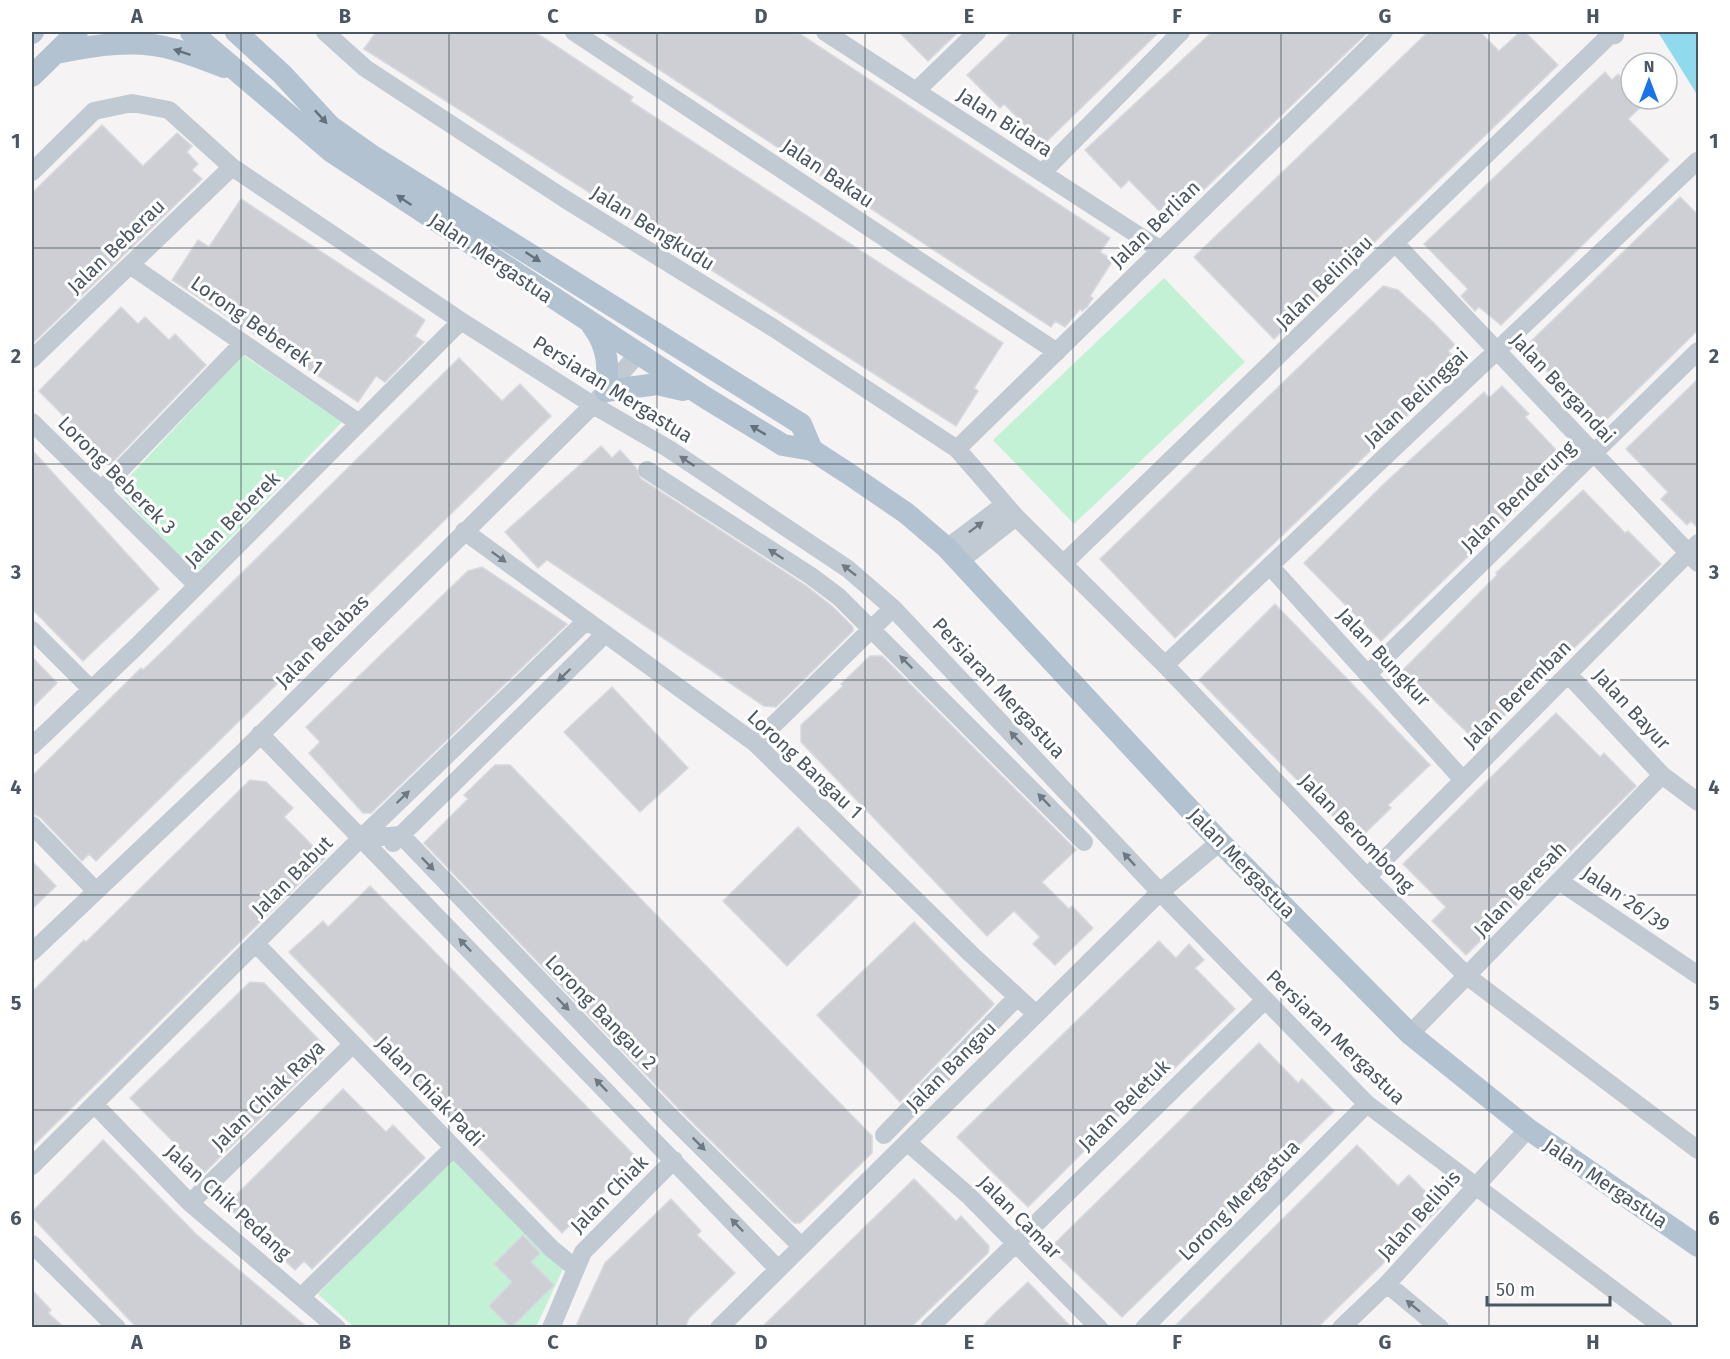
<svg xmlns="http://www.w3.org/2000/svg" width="1730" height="1359" viewBox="0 0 1730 1359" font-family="'Fira Sans',sans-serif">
	<rect width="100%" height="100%" fill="#f5f3f3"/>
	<path fill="#c3f1d5" d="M1164,278l81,84 -171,162 -81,-84z
		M243,355l99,67 -146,151 -79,-83z
		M453,1158l110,111 -27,58h-182l-36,-33z"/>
	<path fill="#90daee" d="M1658,32h40v64z"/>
	<path fill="#cdcfd5" stroke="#d7d9de" stroke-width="1.5" d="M376,32h159l98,65 -3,4 373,242 -29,45 4,3 -22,35 -592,-377z
		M602,32h195l313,206 -10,14 13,8 -23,36 3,2 -6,9 -5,4 -2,-2 -15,18 -10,-6 -4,6z
		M899,32h59l-30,29z
		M1012,32h147l-115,112 -40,-40 -4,4 -33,-33z
		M1212,32h156l-198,190 -41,-42 -8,8 -36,-38z
		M1428,32h52l19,19 21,-19h5l33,33 -284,274 -80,-82z
		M1605,72l7,8 6,-6 13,14v11h18l-21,20 41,41 -168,165 -22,-18 -4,4 -14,-15 7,-7 -44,-45z
		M102,125l41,41 34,-33 15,13 -5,6 11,12 -6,6 10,9 -170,165v-151z
		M1680,197l18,18v115l-104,102 -33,-34 6,-7 -43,-43z
		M241,199l184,121 -10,16 9,6 -39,40 -9,-6 -18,26 -186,-122 26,-40 11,7z
		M1383,286l15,4 35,32 22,23 -7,6 13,13 -286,274 -75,-79z
		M121,307l17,17 7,-7 24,23 6,-6 31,31 -95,99 -72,-73z
		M459,358l43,43 18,-17 31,32 -455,445 -7,-7 -7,7 -42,-44 -8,-4v-37l109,-108 2,2 22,-21z
		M1698,379v149l-7,-7 -4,4 -26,-26 7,-7 -42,-43z
		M1502,386l27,28 -4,3 35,37 -1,14 -178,173 -77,-78 82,-81 98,-90 5,6z
		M601,446l11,12 8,-8 16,18 5,11 164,106 27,21 21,21v4l-77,76 -12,-1 -217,-146 -9,8 -33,-36z
		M32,450l127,139 -76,72 -51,-52z
		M1583,490l42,43 3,-2 33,33 -184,178 -74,-72 94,-95 -1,-2z
		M482,567l85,57 -196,189h-8l-54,-60 11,-11 -14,-15 162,-156z
		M1275,604l155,161 -42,40 3,3 -34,33 -158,-161z
		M870,656h12l194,194 -34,32 27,27 3,-3 21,22 -38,37 -22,-21 7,-7 -26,-26 -27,25 -186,-194v-17l42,-39 -2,-2z
		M32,657l25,26 -25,25z
		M612,687l76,81 -48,44 -76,-80z
		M1556,713l44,44 4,-4 32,33 -170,169 -34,-34 14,-14 -43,-43z
		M495,765h15l362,371v17l-72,70h-6l-117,-116 -253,-264 44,-44 -4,-4z
		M250,780l16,2 27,26 -9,9 41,41 -293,289v-155l52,-52 2,2z
		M798,827l64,65 -75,74 -64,-65z
		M32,861l24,25 -24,23z
		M370,886l268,273 -76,74 -273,-281 34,-31 5,6z
		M914,922l80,82 -94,98 -83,-87z
		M1159,941l17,17 13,-14 15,16 -9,8 40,41 -100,98 -4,-3 -103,103 -71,-70z
		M250,982l14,1 58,60v15l-118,115 -74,-75z
		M1259,1043l39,40 4,-4 32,32 -212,206 -72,-69z
		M343,1089l43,43 7,-7 32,33 -113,111 -8,-8 -9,9 -69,-65z
		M103,1140l94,95 111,93h-171l-105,-111v-5z
		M1357,1145l41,41 11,-11 32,32 -124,121h-144z
		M914,1179l42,42 5,-5 28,30 -1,7 -78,75h-149z
		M671,1199l30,32 -4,4 38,38 -46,45 -4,10h-110l30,-65z
		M523,1235l17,18 -9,9 23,23 -43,43 -22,-22 23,-24 -18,-18z
		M1028,1282l44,46h-91l13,-14z
		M32,1290l19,20 -3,3 17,15h-33z"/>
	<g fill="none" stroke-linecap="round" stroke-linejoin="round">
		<path stroke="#c1cad2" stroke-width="18" d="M325,32l40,36 200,131 210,130 182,120 59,68 149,148 202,212 100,99 231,174
			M574,32l483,320
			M825,32l336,218
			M916,91l61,-59
			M32,172l62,-61 38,-8 37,7 63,57 229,154 132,84 76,44 179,120 45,39 267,284 207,212 297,224
			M1042,173l139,-141
			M1395,243l303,320
			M130,265l229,158
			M32,359l200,-192
			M32,422l165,163
			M957,449l427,-417
			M647,470l164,106 28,21 245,245
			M101,490l142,-147
			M464,531l291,212 217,212 64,59
			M947,548l58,-44
			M960,561l56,-44
			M1063,564l546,-528 6,-1
			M1270,566l193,214
			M32,630l59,59
			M1165,665l532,-504
			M1369,673l329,-322
			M1568,674l94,101 36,27
			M260,734l517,534
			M755,743l138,-135
			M32,746l105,-100 324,-325
			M32,825l64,66
			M361,838l40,-3 268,280 131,130
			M393,843l212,-209
			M1367,877l331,-334
			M1559,881l139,94
			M256,944l296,305 22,18
			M32,952l213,-202 348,-345 45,-51
			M1410,1034l252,-259
			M94,1104l96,99 147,125
			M884,1135l133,-138
			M907,1142l62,54 130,132
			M32,1166l329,-328 225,-217
			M190,1203l163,-159
			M32,1244l85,84
			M1387,1284l53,44
			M302,1296l151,-148
			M551,1328l32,-76 91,-92
			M719,1328l441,-436 60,-50
			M929,1328l336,-328
			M1144,1328l223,-224
			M1341,1328l46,-44 141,-155"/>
		<path stroke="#b3c2d1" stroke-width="22" d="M191,32l141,120 374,246 77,47 29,5 37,24 57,39 41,35 273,294 190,192 118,95 170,117
			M236,32l46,42 48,52 41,29 430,269 11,26
			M32,33l1,-1
			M56,53c38,-8 81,-15 120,-3 16,4 32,11 48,17
			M32,76l45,-44
			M593,327c15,20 16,40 13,64l51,-7 26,6"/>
	</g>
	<defs><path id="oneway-solid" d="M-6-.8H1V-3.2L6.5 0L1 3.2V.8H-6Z" transform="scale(1.5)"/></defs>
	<g fill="#64717d">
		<use href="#oneway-solid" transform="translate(182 52) rotate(-162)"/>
		<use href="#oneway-solid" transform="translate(321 117) rotate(47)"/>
		<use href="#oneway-solid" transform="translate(404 200) rotate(-146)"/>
		<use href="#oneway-solid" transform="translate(533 257) rotate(33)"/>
		<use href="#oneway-solid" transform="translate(758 430) rotate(-149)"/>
	</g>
	<g fill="#6e7983">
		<use href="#oneway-solid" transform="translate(687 461) rotate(-146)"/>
		<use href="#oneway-solid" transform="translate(976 527) rotate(-37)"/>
		<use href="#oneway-solid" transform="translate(776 554) rotate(-147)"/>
		<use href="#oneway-solid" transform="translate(499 557) rotate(36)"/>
		<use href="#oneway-solid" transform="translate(849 570) rotate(-142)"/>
		<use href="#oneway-solid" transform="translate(906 662) rotate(-135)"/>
		<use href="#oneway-solid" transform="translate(564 675) rotate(136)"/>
		<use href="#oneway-solid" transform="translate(1016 738) rotate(-133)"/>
		<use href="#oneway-solid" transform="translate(403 797) rotate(-44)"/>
		<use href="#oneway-solid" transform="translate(1044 800) rotate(-134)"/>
		<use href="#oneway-solid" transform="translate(1129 859) rotate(-133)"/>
		<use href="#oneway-solid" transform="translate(428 864) rotate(46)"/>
		<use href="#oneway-solid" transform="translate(465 945) rotate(-134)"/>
		<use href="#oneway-solid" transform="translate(563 1004) rotate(46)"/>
		<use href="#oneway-solid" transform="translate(601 1085) rotate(-134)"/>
		<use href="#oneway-solid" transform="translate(699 1144) rotate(45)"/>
		<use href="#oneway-solid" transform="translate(737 1225) rotate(-134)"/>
		<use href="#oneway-solid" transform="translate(1413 1306) rotate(-141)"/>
	</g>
	<path fill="none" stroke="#4a5661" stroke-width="1.5" stroke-opacity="0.55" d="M241,32v1296M449,32v1296M657,32v1296M865,32v1296M1073,32v1296M1281,32v1296M1489,32v1296M32,248h1666M32,464h1666M32,680h1666M32,895h1666M32,1110h1666"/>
	<g text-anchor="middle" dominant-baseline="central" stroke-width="6" stroke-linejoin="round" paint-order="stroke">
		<g font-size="20" fill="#4a5661" stroke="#fff">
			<text transform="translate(1005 122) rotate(33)">Jalan Bidara</text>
			<text transform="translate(828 173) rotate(34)">Jalan Bakau</text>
			<text transform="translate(1155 224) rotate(-44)">Jalan Berlian</text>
			<text transform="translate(653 228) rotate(32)">Jalan Bengkudu</text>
			<text transform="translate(116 246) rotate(-44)">Jalan Beberau</text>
			<text transform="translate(491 258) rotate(34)">Jalan Mergastua</text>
			<text transform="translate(1324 282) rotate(-44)">Jalan Belinjau</text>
			<text transform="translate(257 325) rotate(35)">Lorong Beberek 1</text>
			<text transform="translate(1563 388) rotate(47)">Jalan Bergandai</text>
			<text transform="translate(613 389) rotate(32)">Persiaran Mergastua</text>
			<text transform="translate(1416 397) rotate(-43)">Jalan Belinggai</text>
			<text transform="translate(117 475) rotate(45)">Lorong Beberek 3</text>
			<text transform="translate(1518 496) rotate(-44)">Jalan Benderung</text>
			<text transform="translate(232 519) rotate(-45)">Jalan Beberek</text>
			<text transform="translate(322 641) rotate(-45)">Jalan Belabas</text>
			<text transform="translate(1384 657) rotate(47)">Jalan Bungkur</text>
			<text transform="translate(999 688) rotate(47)">Persiaran Mergastua</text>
			<text transform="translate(1517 694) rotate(-45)">Jalan Beremban</text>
			<text transform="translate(1632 709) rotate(47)">Jalan Bayur</text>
			<text transform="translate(805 764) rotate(43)">Lorong Bangau 1</text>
			<text transform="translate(1357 833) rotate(46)">Jalan Berombong</text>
			<text transform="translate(1242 863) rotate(46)">Jalan Mergastua</text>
			<text transform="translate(292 876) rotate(-45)">Jalan Babut</text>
			<text transform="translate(1520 889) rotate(-46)">Jalan Beresah</text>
			<text transform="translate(1626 899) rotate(34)">Jalan 26/39</text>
			<text transform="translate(601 1012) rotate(46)">Lorong Bangau 2</text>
			<text transform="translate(1336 1037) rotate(44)">Persiaran Mergastua</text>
			<text transform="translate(951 1066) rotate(-45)">Jalan Bangau</text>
			<text transform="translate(430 1091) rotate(46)">Jalan Chiak Padi</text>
			<text transform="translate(268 1095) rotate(-44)">Jalan Chiak Raya</text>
			<text transform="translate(1124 1105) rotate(-45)">Jalan Beletuk</text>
			<text transform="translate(1606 1183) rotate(34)">Jalan Mergastua</text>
			<text transform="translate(609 1194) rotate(-45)">Jalan Chiak</text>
			<text transform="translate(1239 1200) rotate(-45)">Lorong Mergastua</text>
			<text transform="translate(228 1202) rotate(42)">Jalan Chik Pedang</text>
			<text transform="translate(1419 1215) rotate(-48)">Jalan Belibis</text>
			<text transform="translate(1020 1217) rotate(45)">Jalan Camar</text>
		</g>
	</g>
	<rect width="1730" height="1359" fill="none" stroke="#ffffff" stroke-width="66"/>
	<g transform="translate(1649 81)"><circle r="28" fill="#ffffff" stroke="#b7bbc0" stroke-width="1.5"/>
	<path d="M0-4.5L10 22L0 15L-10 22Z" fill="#1a73e8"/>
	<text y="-9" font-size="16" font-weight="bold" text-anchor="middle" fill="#4a5661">N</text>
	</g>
	<path d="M1487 1296v9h123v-9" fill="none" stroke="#4a5661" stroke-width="3"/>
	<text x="1496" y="1296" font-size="18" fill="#4a5661" stroke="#ffffff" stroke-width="4.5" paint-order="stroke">50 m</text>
	<rect x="33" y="33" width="1664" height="1293" fill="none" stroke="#4a5661" stroke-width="2"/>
	<g font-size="20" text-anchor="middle" font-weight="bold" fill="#4a5661">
		<text x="137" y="23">A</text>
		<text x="345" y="23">B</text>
		<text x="553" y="23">C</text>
		<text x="761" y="23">D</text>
		<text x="969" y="23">E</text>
		<text x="1177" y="23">F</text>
		<text x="1385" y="23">G</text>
		<text x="1593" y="23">H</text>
		<text x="16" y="148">1</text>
		<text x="1714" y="148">1</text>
		<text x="16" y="363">2</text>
		<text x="1714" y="363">2</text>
		<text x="16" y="579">3</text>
		<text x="1714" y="579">3</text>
		<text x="16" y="794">4</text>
		<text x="1714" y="794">4</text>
		<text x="16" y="1010">5</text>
		<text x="1714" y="1010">5</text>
		<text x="16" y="1225">6</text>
		<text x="1714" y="1225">6</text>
		<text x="137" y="1349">A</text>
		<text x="345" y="1349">B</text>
		<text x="553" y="1349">C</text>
		<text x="761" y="1349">D</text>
		<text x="969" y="1349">E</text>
		<text x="1177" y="1349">F</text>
		<text x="1385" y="1349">G</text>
		<text x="1593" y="1349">H</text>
	</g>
</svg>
